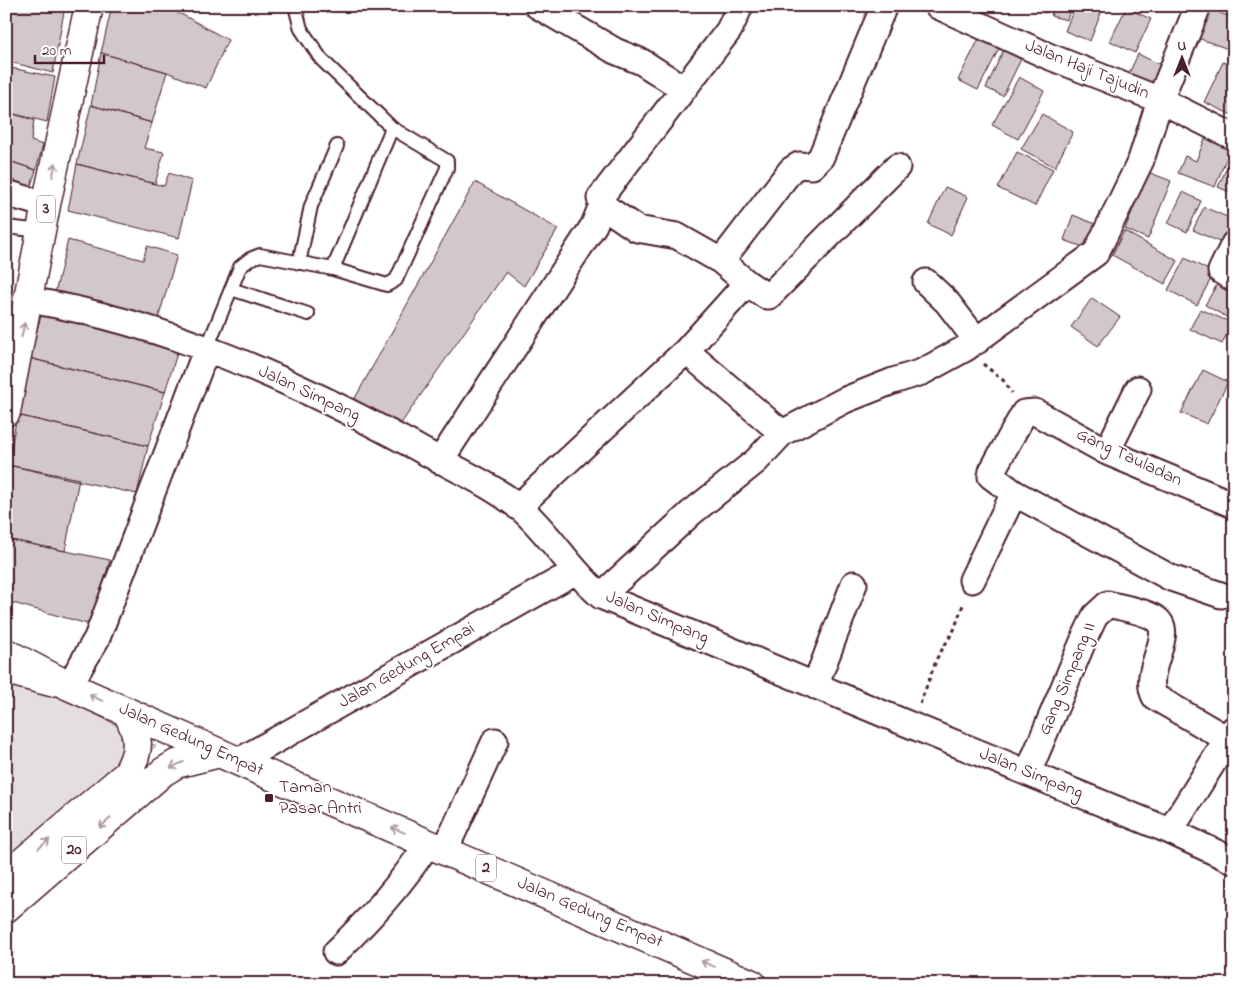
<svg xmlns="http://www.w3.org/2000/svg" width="1240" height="990" viewBox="0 0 1240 990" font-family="'Indie Flower',sans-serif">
	<rect width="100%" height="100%" fill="#fff"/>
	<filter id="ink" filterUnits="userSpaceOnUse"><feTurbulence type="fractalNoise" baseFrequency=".02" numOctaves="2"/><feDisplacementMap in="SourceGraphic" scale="10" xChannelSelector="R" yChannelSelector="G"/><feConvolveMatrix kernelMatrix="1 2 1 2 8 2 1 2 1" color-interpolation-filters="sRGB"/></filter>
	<g filter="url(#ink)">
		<path fill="#f2eeef" d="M6,190l15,5 -15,78z"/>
		<path fill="#e5dee0" stroke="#987e86" d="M6,672l17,4 133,70 -150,123z"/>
		<path fill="#d2c7cb" stroke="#4a1f2b" d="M6,6h59l-12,67 -47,-12z
			M112,6h43l28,9 45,25 -22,48 -39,-16 -66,-19z
			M1026,6h21l-1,7z
			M1054,6h17l-4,14 -16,-4z
			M1075,6h8l18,7 -11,28 -25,-10z
			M1202,7l32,11v33l-42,-15z
			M1126,8l25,11 -16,34 -25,-12z
			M984,29l20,10 -26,51 -20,-10z
			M1005,47l18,8 -20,41 -17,-8z
			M101,53l66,19 -15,51 -61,-18z
			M1138,54l29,14 -12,25 -29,-13z
			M1223,62l11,5v49l-30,-14z
			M6,67l49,10 -8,45 -41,-10z
			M1019,77l25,14 -26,48 -26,-14z
			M91,105l61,18 -8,25 20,4 -9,32 -78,-20z
			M6,112l28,8 -3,21 12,4 -7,25 -30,-10z
			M1042,114l31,18 -18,35 -34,-18z
			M1207,134l25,10 -17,43 -37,-14 7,-17 11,5z
			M1017,152l36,17 -18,37 -37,-18z
			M1234,152v42l-16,-7z
			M6,160l30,10 -7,22 -23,-8z
			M77,164l87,22 5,-13 23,8 -13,57 -111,-28z
			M1148,172l23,9 -23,58 -23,-10z
			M475,182l83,47 -34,57 -18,-14 -106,153 -46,-25z
			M945,187l23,10 -17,38 -23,-11z
			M1183,192l18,9 -14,31 -19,-9z
			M1204,207l30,13v13l-6,13 -35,-16z
			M1073,215l22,9 -9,24 -22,-8z
			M1124,231l54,30 -13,23 -53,-29z
			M68,240l75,20 4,-14 30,9 -21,71 -102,-29z
			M1185,258l29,15 -17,32 -29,-15z
			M1219,281l15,8 -2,31 -27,-15z
			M1092,298l28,19 -22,29 -27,-19z
			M43,309l136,38 -14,45 -136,-34z
			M1200,309l32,14 -10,21 -32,-15z
			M29,358l136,34 -17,54 -131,-31z
			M1203,370l25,12 -21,42 -26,-11z
			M17,415l131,31 -11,48 -129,-29z
			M8,465l71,14 -14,72 -59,-12z
			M6,539l104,21 -19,65 -85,-24z"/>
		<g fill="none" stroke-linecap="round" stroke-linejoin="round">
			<defs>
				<path id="service" d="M6,227l36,4
					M299,263l12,-57 26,-60
					M333,269l54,16 9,-5 51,-112v-7l-55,-33
					M231,289l77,25
					M207,348l33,-81 10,-8 10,-4 73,14 59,-141 -71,-69 -20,-30 -6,-23"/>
				<path id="minor" d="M538,6l77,45 27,11 42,27
					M938,6l110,50 112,44 74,37
					M6,193l40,12
					M602,205l-2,-7 129,-168 11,-24
					M1234,244l-13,27 13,8
					M926,282l21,20 30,39
					M747,283l19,13h3l128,-129
					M29,300c138,23 263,80 385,146 33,19 75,37 105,61 31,26 51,63 82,89l285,119 284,116 64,30
					M686,351l96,82
					M1107,452l31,-63
					M440,461l154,-236 8,-20 35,24 40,7 44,25
					M1014,493l157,85 50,17
					M518,507l168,-156 61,-68 -26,-22 70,-91 8,-5 13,1 9,-9 63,-151
					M972,580l42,-87 -23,-17 1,-5 32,-58 11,-1 72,40 127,53
					M601,596l90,-83 65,-52 26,-28 63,-33 48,-19 29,-9 44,-24 130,-95 45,-93 19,-60 38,-94
					M69,686l28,-48 110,-290
					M815,686l39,-102
					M239,761l337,-190
					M1028,773l56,-134 11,-23 13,-12c14,4 32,6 45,13 27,14 -13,53 2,80l79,46
					M1170,831l64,-102
					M445,850l50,-109
					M336,952c34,-34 66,-68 92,-109"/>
				<path id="secondary" d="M6,670l45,12"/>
				<path id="primary" d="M6,412l40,-207 43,-199
					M6,653l63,33 191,85 492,213
					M6,876l120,-101c15,-24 14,-40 0,-64
					M6,908l157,-136 13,-8 44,-11"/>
			</defs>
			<use href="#service" stroke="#4a1f2b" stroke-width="16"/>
			<use href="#minor" stroke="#4a1f2b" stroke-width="29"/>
			<use href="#secondary" stroke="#4a1f2b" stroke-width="31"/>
			<use href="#primary" stroke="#4a1f2b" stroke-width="31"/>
			<path stroke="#4a1f2b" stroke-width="3" stroke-dasharray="4 4" stroke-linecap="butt" d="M983,364l20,16 9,13
				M920,704l17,-46 17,-28 10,-28"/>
			<use href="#service" stroke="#fff" stroke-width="12"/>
			<use href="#minor" stroke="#fff" stroke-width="25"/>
			<use href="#secondary" stroke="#fff" stroke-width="28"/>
			<use href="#primary" stroke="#fff" stroke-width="28"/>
		</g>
		<defs><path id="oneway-shaft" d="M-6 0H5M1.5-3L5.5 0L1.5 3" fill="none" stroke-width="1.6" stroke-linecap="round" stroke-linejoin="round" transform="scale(1.25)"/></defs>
		<g stroke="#ae9aa0">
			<use href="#oneway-shaft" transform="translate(54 170) rotate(-78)"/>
			<use href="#oneway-shaft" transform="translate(23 330) rotate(-78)"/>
			<use href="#oneway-shaft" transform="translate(96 698) rotate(-156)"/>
			<use href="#oneway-shaft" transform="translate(177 765) rotate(156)"/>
			<use href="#oneway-shaft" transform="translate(105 823) rotate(139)"/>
			<use href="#oneway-shaft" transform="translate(398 830) rotate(-157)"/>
			<use href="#oneway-shaft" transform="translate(44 844) rotate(-40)"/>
			<use href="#oneway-shaft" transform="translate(708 964) rotate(-157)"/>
		</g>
	</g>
	<rect fill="#4a1f2b" stroke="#fff" stroke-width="2" x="264" y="793" width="10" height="10" rx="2.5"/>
	<g text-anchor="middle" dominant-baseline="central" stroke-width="4" stroke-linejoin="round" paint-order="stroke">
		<g fill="#fff" stroke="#80626b" stroke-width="1">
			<rect x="37" y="195.5" width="18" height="27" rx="4"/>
			<rect x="61.5" y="836.5" width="25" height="27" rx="4"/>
			<rect x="476" y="854.5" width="20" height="27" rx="4"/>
		</g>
		<g font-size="16" font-weight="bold" fill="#4a1f2b">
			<text x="46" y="209">3</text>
			<text x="74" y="850">20</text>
			<text x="486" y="868">2</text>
		</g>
		<g font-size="18" fill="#4a1f2b" stroke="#fff">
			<text transform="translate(1087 70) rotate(22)">Jalan Haji Tajudin</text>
			<text transform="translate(309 394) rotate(25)">Jalan Simpang</text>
			<text transform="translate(1129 458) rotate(25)">Gang Tauladan</text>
			<text transform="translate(657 618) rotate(23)">Jalan Simpang</text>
			<text transform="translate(407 666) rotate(-30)">Jalan Gedung Empai</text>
			<text transform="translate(1068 679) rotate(-67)">Gang Simpang II</text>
			<text transform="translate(191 740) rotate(24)">Jalan Gedung Empat</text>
			<text transform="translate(1031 774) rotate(22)">Jalan Simpang</text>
			<text transform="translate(590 913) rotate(23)">Jalan Gedung Empat</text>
		</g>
		<g font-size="18" fill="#4a1f2b" stroke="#fff" text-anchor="start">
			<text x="279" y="788">Taman<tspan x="279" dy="21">Pasar Antri</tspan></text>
		</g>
	</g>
	<rect width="1240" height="990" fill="none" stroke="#fff" stroke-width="25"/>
	<rect x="12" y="12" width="1215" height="965" fill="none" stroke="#4a1f2b" stroke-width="2" filter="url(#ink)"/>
	<g transform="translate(1182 58)" stroke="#ffffff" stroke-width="4" paint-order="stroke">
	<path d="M0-4L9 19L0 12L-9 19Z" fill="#4a1f2b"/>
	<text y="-8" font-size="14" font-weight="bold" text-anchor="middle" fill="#4a1f2b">U</text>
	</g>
	<path d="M35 55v8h69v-8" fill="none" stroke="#4a1f2b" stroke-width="2.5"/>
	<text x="42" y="55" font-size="15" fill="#4a1f2b" stroke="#ffffff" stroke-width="4" paint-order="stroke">20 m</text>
</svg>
